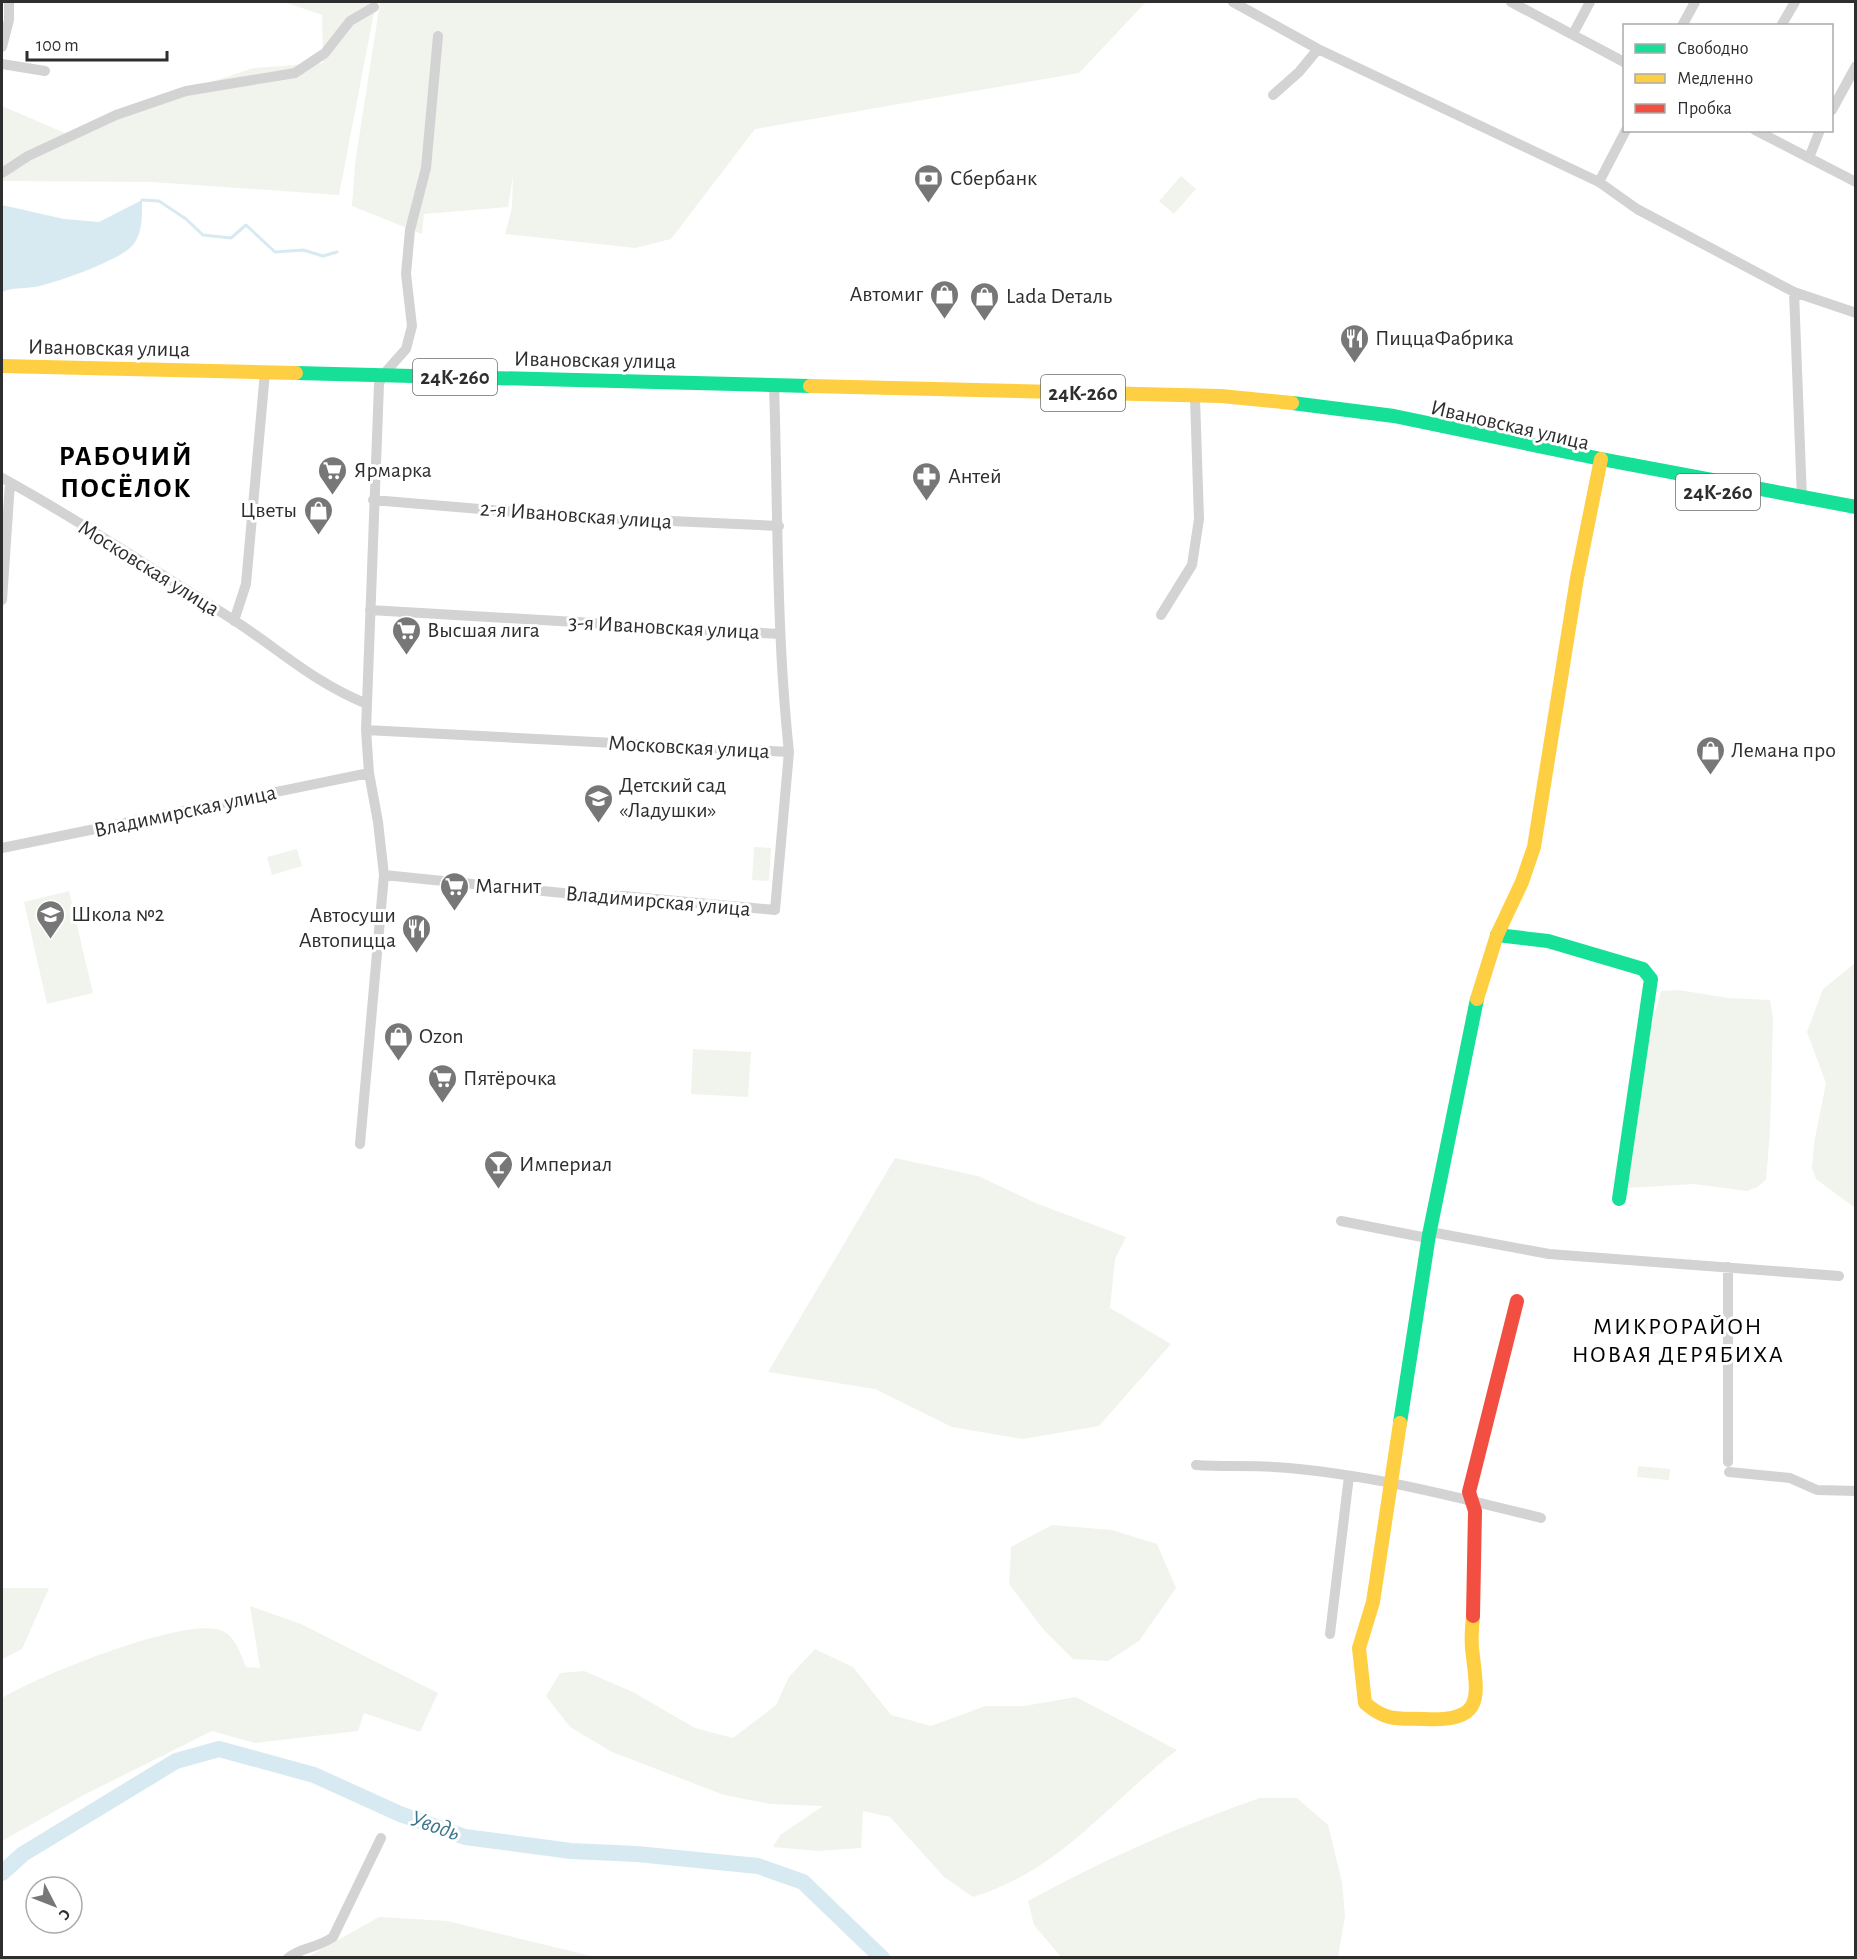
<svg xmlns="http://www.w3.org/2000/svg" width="1857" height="1959" viewBox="0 0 1857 1959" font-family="'Alegreya Sans',sans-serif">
	<rect width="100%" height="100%" fill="#fff"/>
	<path fill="#f1f4ec" d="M284,2h92l-37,193 -187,-13 -150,-1v-75l70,30 83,-35 98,-33 70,-5 -1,-48z
		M380,2h766l-67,71 -324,56 -84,110 -36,9 -130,-14 7,-26 1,-32 -5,31 -84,7 -2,20 -70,-28 3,-42z
		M1181,176l15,13 -22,25 -15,-13z
		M754,847l17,1 -2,33 -17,-1z
		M297,849l5,17 -30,9 -5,-18z
		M69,891l24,102 -46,11 -23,-102z
		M1855,963v245l-39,-29 -4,-11 2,-25 12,-60 -19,-51 16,-43z
		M1678,990l50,8 42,2 3,19 -3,113 -4,48 -9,7 -10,4 -54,-7 -66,4 24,-161 10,-36z
		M693,1049l58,3 -3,45 -57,-3z
		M895,1158l83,18 60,28 88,33 -11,22 -5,49 61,36 -72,82 -76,13 -71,-12 -77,-38 -107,-17z
		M1639,1319l39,3 -1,13 -39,-3z
		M1638,1466l32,3 -1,11 -32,-3z
		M1052,1525l60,5 45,14 19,44 -37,53 -31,20 -35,-2 -30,-30 -34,-45 2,-37z
		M2,1588h47l-27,61 -20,10z
		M250,1606l51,18 137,69 -18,39 -56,-19 -6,18 -103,12 -43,-12 -132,66 -78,44v-143c38,-23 172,-77 214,-69 18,3 24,23 30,38l14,1z
		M815,1649l38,18 38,48 40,11 54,-20h39l52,-9 101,53c-70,54 -116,120 -204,147l-29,-20 -54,-60 -27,-6 -2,37 -43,3 -45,-4 7,-12 43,-29 -53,-2 -46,-9 -112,-43 -42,-25 -24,-31 14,-23 24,-2 49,21 62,36 38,10 43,-33 13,-28z
		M1260,1798h37l31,27 14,57 3,34 -7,41h-277l-27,-32 -6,-24c75,-41 151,-75 232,-103z
		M379,1917l68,4 148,36 -289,1z"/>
	<path fill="#d8eaf1" d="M142,200c0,15 1,32 -9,45 -12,15 -79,39 -99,42 -12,2 -21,0 -32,5v-87l62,14 35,3z"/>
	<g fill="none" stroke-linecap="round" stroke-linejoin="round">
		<path stroke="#d8eaf1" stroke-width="3" d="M142,200l17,1 27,18 17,16 28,3 15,-13 29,27 28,-2 20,6 14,-4"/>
		<path stroke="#d8eaf1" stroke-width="16" d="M2,1873l21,-19 153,-93 43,-12 95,26 86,39 65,23 106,14 66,3 121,12 45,16 79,76"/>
		<path stroke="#d3d3d3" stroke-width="10" d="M1233,2l85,47 281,133 38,27 157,83 62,21
			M1511,2l113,60
			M1682,26l13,-24
			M1781,26l14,-24
			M1573,34l17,-32
			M2,47l7,-27v-18
			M2,64l43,7
			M1273,95l26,-23 19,-23
			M1832,110l24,-44
			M1755,130l101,52
			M1809,158l11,-28
			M2,173l26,-17 88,-41 70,-24 109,-18 30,-20 25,-32 24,-14
			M1599,182l27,-52
			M1794,292l8,207
			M2,478c78,43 154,93 230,141 48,31 81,63 135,85
			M373,500l189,16 217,10
			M2,600l8,-117
			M370,610l409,24
			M1161,615l31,-50 7,-46 -4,-121
			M234,621l12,-37 19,-212
			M366,730l423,22c-13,-122 -11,-245 -15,-368
			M2,848l367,-75
			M384,875l209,21h30l152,14 14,-158
			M360,1144l24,-269 -6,-53 -9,-49 -3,-43 13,-346 3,-8 24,-27 6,-23 -6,-52 4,-44 16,-62 12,-132
			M1341,1221l81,16 14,-4 113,21 290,22
			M1728,1267v195
			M1196,1465c26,2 52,0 78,2 91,6 179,29 267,51
			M1729,1472l61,6 27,12 39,1
			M1330,1634l19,-158
			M288,1958c13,-11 28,-9 45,-21l48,-99"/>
		<path stroke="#16e098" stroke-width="14" d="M296,373l514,13
			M1292,403l102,13 207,43 255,48
			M1497,935l51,6 95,28 8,10 -32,220
			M1400,1423l29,-188 48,-236"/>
		<path stroke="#ffcf43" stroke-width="14" d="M2,366l294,7
			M810,386l411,10 71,7
			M1477,999l20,-64 25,-53 12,-35 43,-269 24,-119
			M1400,1423l-27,179 -14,46 6,55c22,19 32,15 60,16 62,3 52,-24 47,-71 -1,-11 0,-22 1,-32"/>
		<path stroke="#f24e42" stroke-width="14" d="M1473,1616l2,-105 -6,-19 48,-191"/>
	</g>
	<defs>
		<symbol id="bank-pin" viewBox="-11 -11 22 30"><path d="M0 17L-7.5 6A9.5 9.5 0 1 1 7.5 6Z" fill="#777" stroke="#fff"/><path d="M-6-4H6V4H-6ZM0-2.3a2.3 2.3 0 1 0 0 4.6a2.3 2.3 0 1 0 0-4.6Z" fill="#fff"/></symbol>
		<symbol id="shop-pin" viewBox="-11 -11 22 30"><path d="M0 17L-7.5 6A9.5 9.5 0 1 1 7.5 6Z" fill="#777" stroke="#fff"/><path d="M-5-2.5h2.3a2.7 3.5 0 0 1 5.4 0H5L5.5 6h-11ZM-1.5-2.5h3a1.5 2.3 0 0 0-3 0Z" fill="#fff"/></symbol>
		<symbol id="restaurant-pin" viewBox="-11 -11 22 30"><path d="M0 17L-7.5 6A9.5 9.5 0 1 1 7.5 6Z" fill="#777" stroke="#fff"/><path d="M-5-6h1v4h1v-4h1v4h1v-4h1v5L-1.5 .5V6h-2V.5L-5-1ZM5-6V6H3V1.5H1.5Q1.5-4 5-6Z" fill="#fff"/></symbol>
		<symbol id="supermarket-pin" viewBox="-11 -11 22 30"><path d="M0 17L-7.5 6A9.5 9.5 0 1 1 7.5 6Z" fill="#777" stroke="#fff"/><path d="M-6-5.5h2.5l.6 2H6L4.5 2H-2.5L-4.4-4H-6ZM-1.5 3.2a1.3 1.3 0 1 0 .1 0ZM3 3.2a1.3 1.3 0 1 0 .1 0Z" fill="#fff"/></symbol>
		<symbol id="pharmacy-pin" viewBox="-11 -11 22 30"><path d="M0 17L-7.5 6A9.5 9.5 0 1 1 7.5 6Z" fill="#777" stroke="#fff"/><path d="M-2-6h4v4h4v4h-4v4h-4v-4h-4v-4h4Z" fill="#fff"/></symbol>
		<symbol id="school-pin" viewBox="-11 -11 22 30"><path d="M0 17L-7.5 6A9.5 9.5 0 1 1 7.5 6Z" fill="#777" stroke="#fff"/><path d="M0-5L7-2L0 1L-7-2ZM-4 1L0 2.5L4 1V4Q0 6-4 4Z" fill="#fff"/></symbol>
		<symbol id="bar-pin" viewBox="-11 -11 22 30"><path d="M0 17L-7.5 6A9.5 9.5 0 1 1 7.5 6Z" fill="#777" stroke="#fff"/><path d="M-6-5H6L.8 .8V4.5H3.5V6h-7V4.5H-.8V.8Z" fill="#fff"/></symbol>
	</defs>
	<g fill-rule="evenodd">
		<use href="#bank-pin" x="912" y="162" width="33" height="45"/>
		<use href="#shop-pin" x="928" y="278" width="33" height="45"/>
		<use href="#shop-pin" x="968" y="280" width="33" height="45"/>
		<use href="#restaurant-pin" x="1338" y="322" width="33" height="45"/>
		<use href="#supermarket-pin" x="316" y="454" width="33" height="45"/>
		<use href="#pharmacy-pin" x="910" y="460" width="33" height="45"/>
		<use href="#shop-pin" x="302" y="494" width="33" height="45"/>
		<use href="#supermarket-pin" x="390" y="614" width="33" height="45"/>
		<use href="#shop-pin" x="1694" y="734" width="33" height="45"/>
		<use href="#school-pin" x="582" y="782" width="33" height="45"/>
		<use href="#supermarket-pin" x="438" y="870" width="33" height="45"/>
		<use href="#school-pin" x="34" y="898" width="33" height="45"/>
		<use href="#restaurant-pin" x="400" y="912" width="33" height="45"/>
		<use href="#shop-pin" x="382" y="1020" width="33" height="45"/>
		<use href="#supermarket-pin" x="426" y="1062" width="33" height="45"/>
		<use href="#bar-pin" x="482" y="1148" width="33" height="45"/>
	</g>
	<g text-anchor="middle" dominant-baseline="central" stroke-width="6" stroke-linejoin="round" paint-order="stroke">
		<g fill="#fff" stroke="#6d6d6d" stroke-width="1.5">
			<rect x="413" y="359" width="84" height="36" rx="4.5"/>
			<rect x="1041" y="375" width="84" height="36" rx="4.5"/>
			<rect x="1676" y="474" width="84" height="36" rx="4.5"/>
		</g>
		<g font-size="21" font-weight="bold" fill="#2e2e2e">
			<text x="455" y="377">24К-260</text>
			<text x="1083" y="393">24К-260</text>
			<text x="1718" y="492">24К-260</text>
		</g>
		<g font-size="22" fill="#2e2e2e" stroke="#fff" text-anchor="start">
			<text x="950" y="178">Сбербанк</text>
			<text x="923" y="294" text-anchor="end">Автомиг</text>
			<text x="1006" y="296">Lada Dеталь</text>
			<text x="1375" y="338">ПиццаФабрика</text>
			<text x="354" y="470">Ярмарка</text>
			<text x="948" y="476">Антей</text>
			<text x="297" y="510" text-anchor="end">Цветы</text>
			<text x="427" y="630">Высшая лига</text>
			<text x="1731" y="750">Лемана про</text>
			<text x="619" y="785">Детский сад<tspan x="619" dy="25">«Ладушки»</tspan></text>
			<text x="475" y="886">Магнит</text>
			<text x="71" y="914">Школа №2</text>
			<text x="396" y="915" text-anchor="end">Автосуши<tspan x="396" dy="25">Автопицца</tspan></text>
			<text x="419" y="1036">Ozon</text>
			<text x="463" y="1078">Пятёрочка</text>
			<text x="519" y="1164">Империал</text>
		</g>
		<g font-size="22" fill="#2e2e2e" stroke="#fff">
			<text transform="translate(109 348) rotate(1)">Ивановская улица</text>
			<text transform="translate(595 360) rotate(1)">Ивановская улица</text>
			<text transform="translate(1510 425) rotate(13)">Ивановская улица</text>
			<text transform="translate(576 515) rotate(4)">2-я Ивановская улица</text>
			<text transform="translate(149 568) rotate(32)">Московская улица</text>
			<text transform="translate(664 627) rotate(3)">3-я Ивановская улица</text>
			<text transform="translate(689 747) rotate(3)">Московская улица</text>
			<text transform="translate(185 811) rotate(-12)">Владимирская улица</text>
			<text transform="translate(658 901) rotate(5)">Владимирская улица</text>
		</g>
		<g font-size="24" letter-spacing="1.5" fill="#000" stroke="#fff">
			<text x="1678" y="1327">МИКРОРАЙОН<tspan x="1678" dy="28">НОВАЯ ДЕРЯБИХА</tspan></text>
		</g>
		<g font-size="24" font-style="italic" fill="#3d768f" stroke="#fff">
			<text transform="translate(435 1826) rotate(19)">Уводь</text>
		</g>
		<g font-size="28" font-weight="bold" letter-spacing="1.5" fill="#000" stroke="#fff">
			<text x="126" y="457">РАБОЧИЙ<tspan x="126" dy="32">ПОСЁЛОК</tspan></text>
		</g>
	</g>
	<rect width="1857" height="1959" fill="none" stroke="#2e2e2e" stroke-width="6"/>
	<rect x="1623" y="24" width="210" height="108" fill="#ffffff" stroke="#ababab" stroke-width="1.5"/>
	<rect x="1635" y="44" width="30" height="9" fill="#16e098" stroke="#ababab" stroke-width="1.5"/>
	<text x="1677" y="54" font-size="18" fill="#2e2e2e">Свободно</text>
	<rect x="1635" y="74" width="30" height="9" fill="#ffcf43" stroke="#ababab" stroke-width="1.5"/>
	<text x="1677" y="84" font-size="18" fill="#2e2e2e">Медленно</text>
	<rect x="1635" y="104" width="30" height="9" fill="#f24e42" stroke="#ababab" stroke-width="1.5"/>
	<text x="1677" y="114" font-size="18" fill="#2e2e2e">Пробка</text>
	<g transform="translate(54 1905) rotate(132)"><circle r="28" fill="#ffffff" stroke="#ababab" stroke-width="1.5"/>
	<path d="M0-4.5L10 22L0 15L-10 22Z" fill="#777777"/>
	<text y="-9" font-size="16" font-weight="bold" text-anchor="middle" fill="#2e2e2e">С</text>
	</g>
	<path d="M27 51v9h140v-9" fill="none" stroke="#2e2e2e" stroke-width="3"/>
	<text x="36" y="51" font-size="18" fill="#2e2e2e" stroke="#ffffff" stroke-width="4.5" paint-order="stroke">100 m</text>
</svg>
